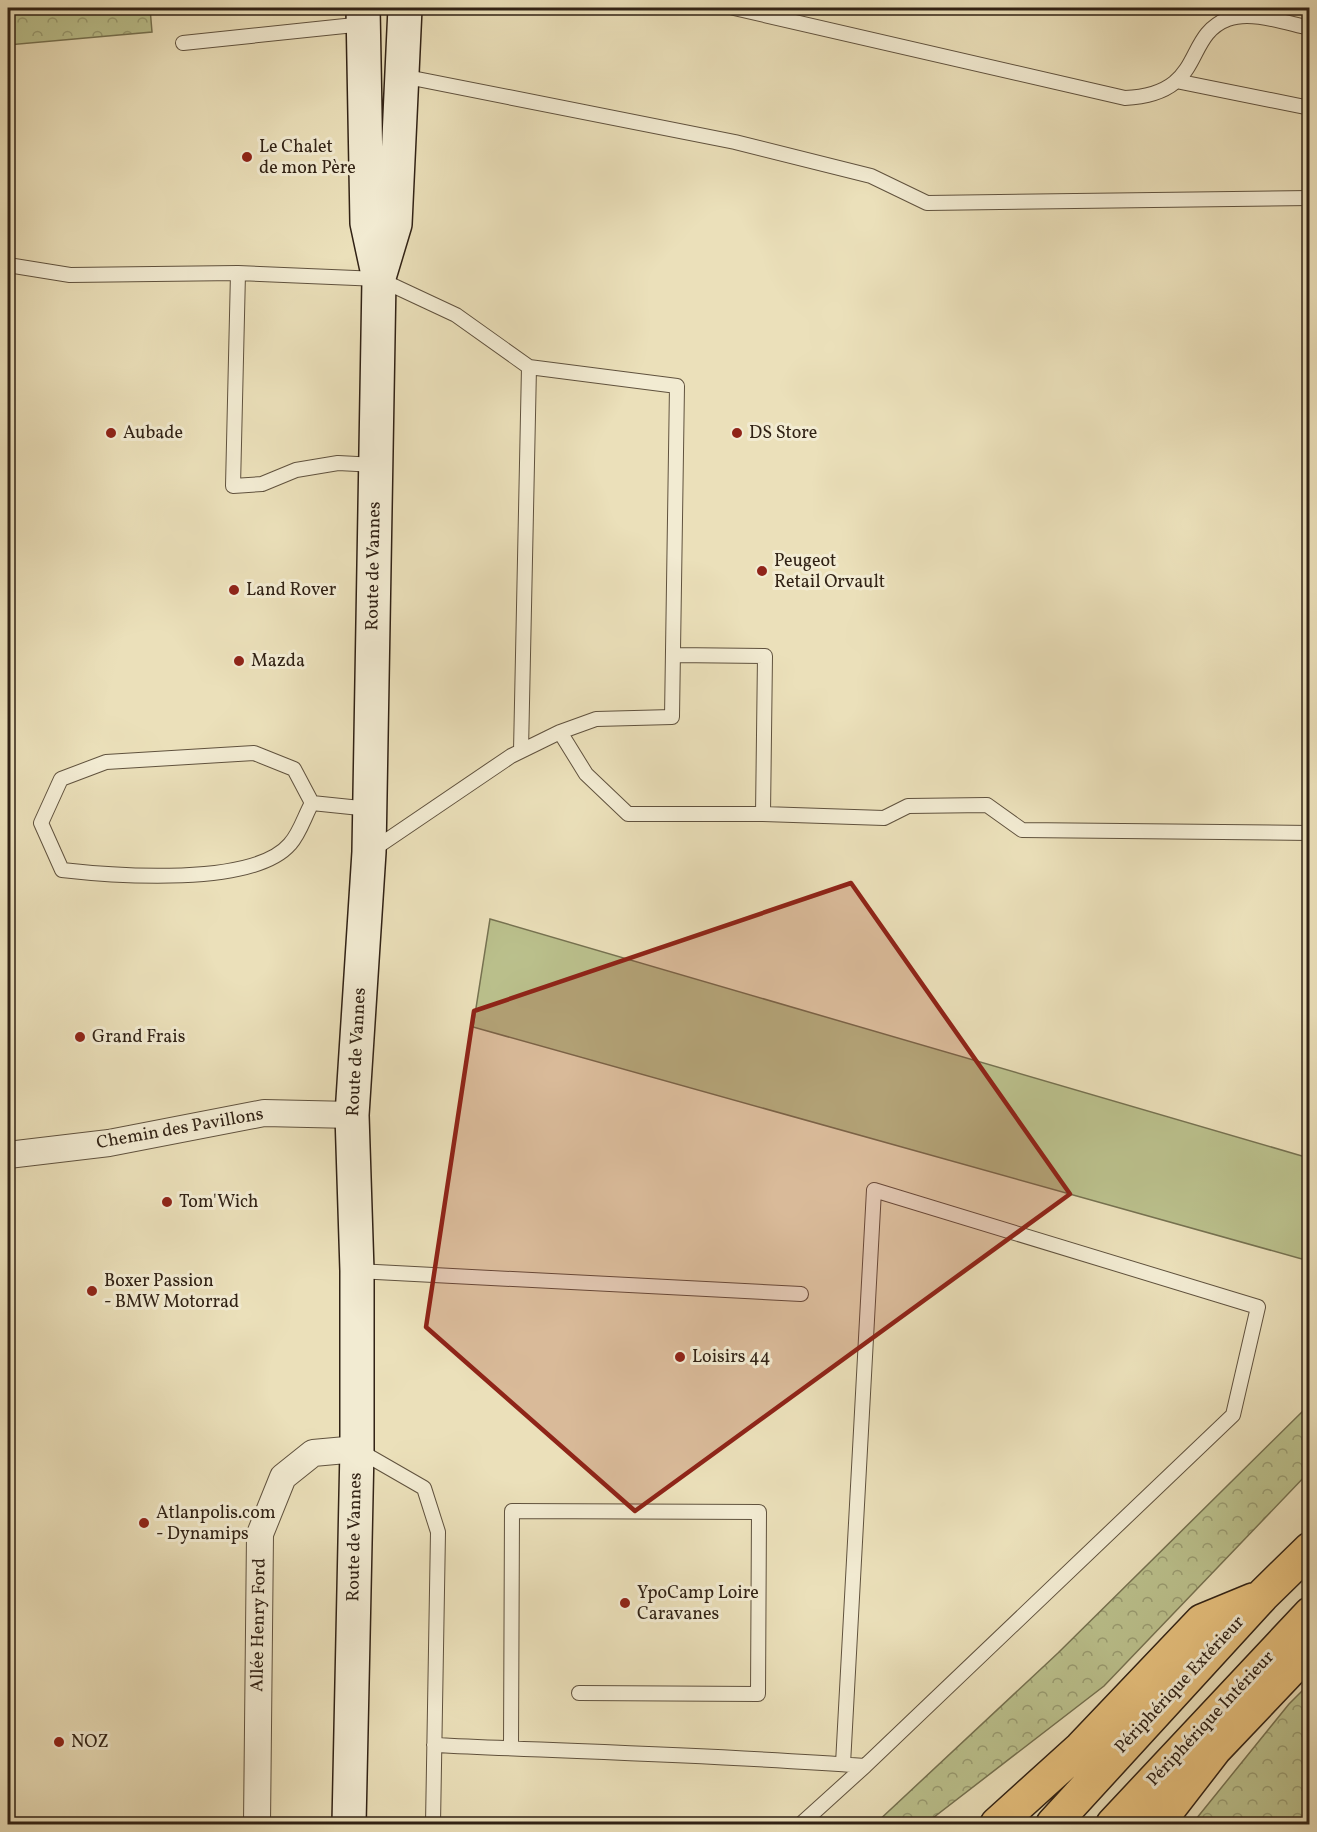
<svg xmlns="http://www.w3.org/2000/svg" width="1317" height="1832" viewBox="0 0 1317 1832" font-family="Vollkorn,serif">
	<defs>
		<pattern id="forest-crowns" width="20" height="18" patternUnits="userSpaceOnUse" patternTransform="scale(1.5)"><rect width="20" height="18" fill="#bbc18d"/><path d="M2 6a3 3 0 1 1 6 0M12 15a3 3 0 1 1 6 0" fill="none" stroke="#999c72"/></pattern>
	</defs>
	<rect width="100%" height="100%" fill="#ebe0ba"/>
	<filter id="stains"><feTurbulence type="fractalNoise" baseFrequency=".00333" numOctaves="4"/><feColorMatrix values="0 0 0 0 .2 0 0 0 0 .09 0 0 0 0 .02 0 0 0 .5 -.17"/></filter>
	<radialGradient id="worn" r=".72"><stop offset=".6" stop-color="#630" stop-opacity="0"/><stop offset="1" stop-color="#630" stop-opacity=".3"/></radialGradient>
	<path fill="#bbc18d" stroke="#767251" stroke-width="1.5" d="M490,919l819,239v103l-836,-234z"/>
	<path fill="url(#forest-crowns)" stroke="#767251" stroke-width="1.5" d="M8,8h142l2,24 -144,13z
		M1309,1405v67l-205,214 -179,138h-50l183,-171z
		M1309,1684v140h-117l97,-120z"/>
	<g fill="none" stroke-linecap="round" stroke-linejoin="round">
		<defs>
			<path id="service" d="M734,8l391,90c82,-4 57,-62 103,-79 23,-9 58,4 82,9
				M183,43l181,-19
				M402,76l333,66 136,34 56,27 383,-5
				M1176,81l134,27
				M8,265l62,10 168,-2
				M560,732l26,42 42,40h135l2,-158 -91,-1
				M521,751l8,-384
				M254,753l40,16 18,34c-7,12 -12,30 -22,41 -37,43 -175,32 -228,26l-21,-47 20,-44 45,-17z
				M312,803l58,6
				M763,814l121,4 24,-12 79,-1 35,25 288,3
				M371,851l140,-95 49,-24 36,-13 76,-2 5,-331 -148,-19 -73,-52 -77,-36 -141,-6 -5,213 29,-2 34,-14 42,-7 38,2
				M357,1271l444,23
				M358,1450l66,38 14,44 -5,292
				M434,1745c144,7 288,10 431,21l368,-351 25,-108 -384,-117 -31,574
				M511,1748l1,-237 247,1 -1,182 -179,-1
				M801,1824l64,-58"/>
			<path id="minor" d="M8,1155l101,-12 155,-30 88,2
				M257,1824l3,-290 23,-57 30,-24 44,-4"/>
			<path id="secondary" d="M380,274l15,-50 10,-216
				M349,1824l8,-375v-178l-5,-156 17,-263 10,-573 -12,-56 -4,-215"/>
			<path id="trunk" d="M997,1824l84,-76 121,-127 51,-21
				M1053,1824l209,-228 48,-47
				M1113,1824l197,-210
				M1157,1824l58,-75 95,-100"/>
		</defs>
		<use href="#service" stroke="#60523e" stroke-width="16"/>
		<use href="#minor" stroke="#60523e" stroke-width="28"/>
		<use href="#secondary" stroke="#312215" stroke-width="36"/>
		<use href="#trunk" stroke="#312215" stroke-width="36"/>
		<use href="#service" stroke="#f2ebd2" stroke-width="14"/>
		<use href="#minor" stroke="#f2ebd2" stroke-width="26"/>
		<use href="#secondary" stroke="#f2ebd2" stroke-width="33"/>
		<use href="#trunk" stroke="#e6c07d" stroke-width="33"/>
	</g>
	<path fill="#8f2418" fill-opacity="0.2" stroke="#8f2418" stroke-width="4.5" stroke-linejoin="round" d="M851,883l219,311 -435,317 -209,-184 48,-316z"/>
	<g fill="#8f2418" stroke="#f2ebd2" stroke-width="2">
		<circle cx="247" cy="157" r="6"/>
		<circle cx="111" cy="433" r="6"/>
		<circle cx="737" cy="433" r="6"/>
		<circle cx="762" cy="571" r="6"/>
		<circle cx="234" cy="590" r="6"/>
		<circle cx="239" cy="661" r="6"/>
		<circle cx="80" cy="1037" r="6"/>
		<circle cx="167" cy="1202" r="6"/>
		<circle cx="92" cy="1291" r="6"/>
		<circle cx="680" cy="1357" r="6"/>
		<circle cx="144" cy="1523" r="6"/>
		<circle cx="625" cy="1603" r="6"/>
		<circle cx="59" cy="1742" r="6"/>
	</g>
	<g text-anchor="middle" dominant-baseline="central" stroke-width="6" stroke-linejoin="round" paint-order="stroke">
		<g font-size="18" fill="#312215" stroke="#f2ebd2" text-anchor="start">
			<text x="259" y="147">Le Chalet<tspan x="259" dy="21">de mon Père</tspan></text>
			<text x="123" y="433">Aubade</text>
			<text x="749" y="433">DS Store</text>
			<text x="774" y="561">Peugeot<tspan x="774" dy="21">Retail Orvault</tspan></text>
			<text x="246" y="590">Land Rover</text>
			<text x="251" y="661">Mazda</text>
			<text x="92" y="1037">Grand Frais</text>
			<text x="179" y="1202">Tom'Wich</text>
			<text x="104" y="1281">Boxer Passion<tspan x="104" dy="21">- BMW Motorrad</tspan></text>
			<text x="692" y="1357">Loisirs 44</text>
			<text x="156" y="1513">Atlanpolis.com<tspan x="156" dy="21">- Dynamips</tspan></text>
			<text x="637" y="1593">YpoCamp Loire<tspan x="637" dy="21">Caravanes</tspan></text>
			<text x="71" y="1742">NOZ</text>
		</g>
		<g font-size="18" fill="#312215" stroke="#f2ebd2">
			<text transform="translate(374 566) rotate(-89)">Route de Vannes</text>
			<text transform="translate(357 1052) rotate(-87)">Route de Vannes</text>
			<text transform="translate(180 1129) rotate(-10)">Chemin des Pavillons</text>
			<text transform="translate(355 1537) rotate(-89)">Route de Vannes</text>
			<text transform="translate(259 1625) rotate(-89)">Allée Henry Ford</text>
			<text transform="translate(1180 1685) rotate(-47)">Périphérique Extérieur</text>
			<text transform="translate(1211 1719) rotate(-47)">Périphérique Intérieur</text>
		</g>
	</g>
	<rect width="1317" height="1832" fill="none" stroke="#ebe0ba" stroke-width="30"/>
	<rect x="9" y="9" width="1299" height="1814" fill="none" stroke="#312215" stroke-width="3"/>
	<rect x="15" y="15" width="1287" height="1802" fill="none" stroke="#312215" stroke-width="1.5"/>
	<rect width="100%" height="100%" filter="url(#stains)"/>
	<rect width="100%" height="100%" fill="url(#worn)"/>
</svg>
